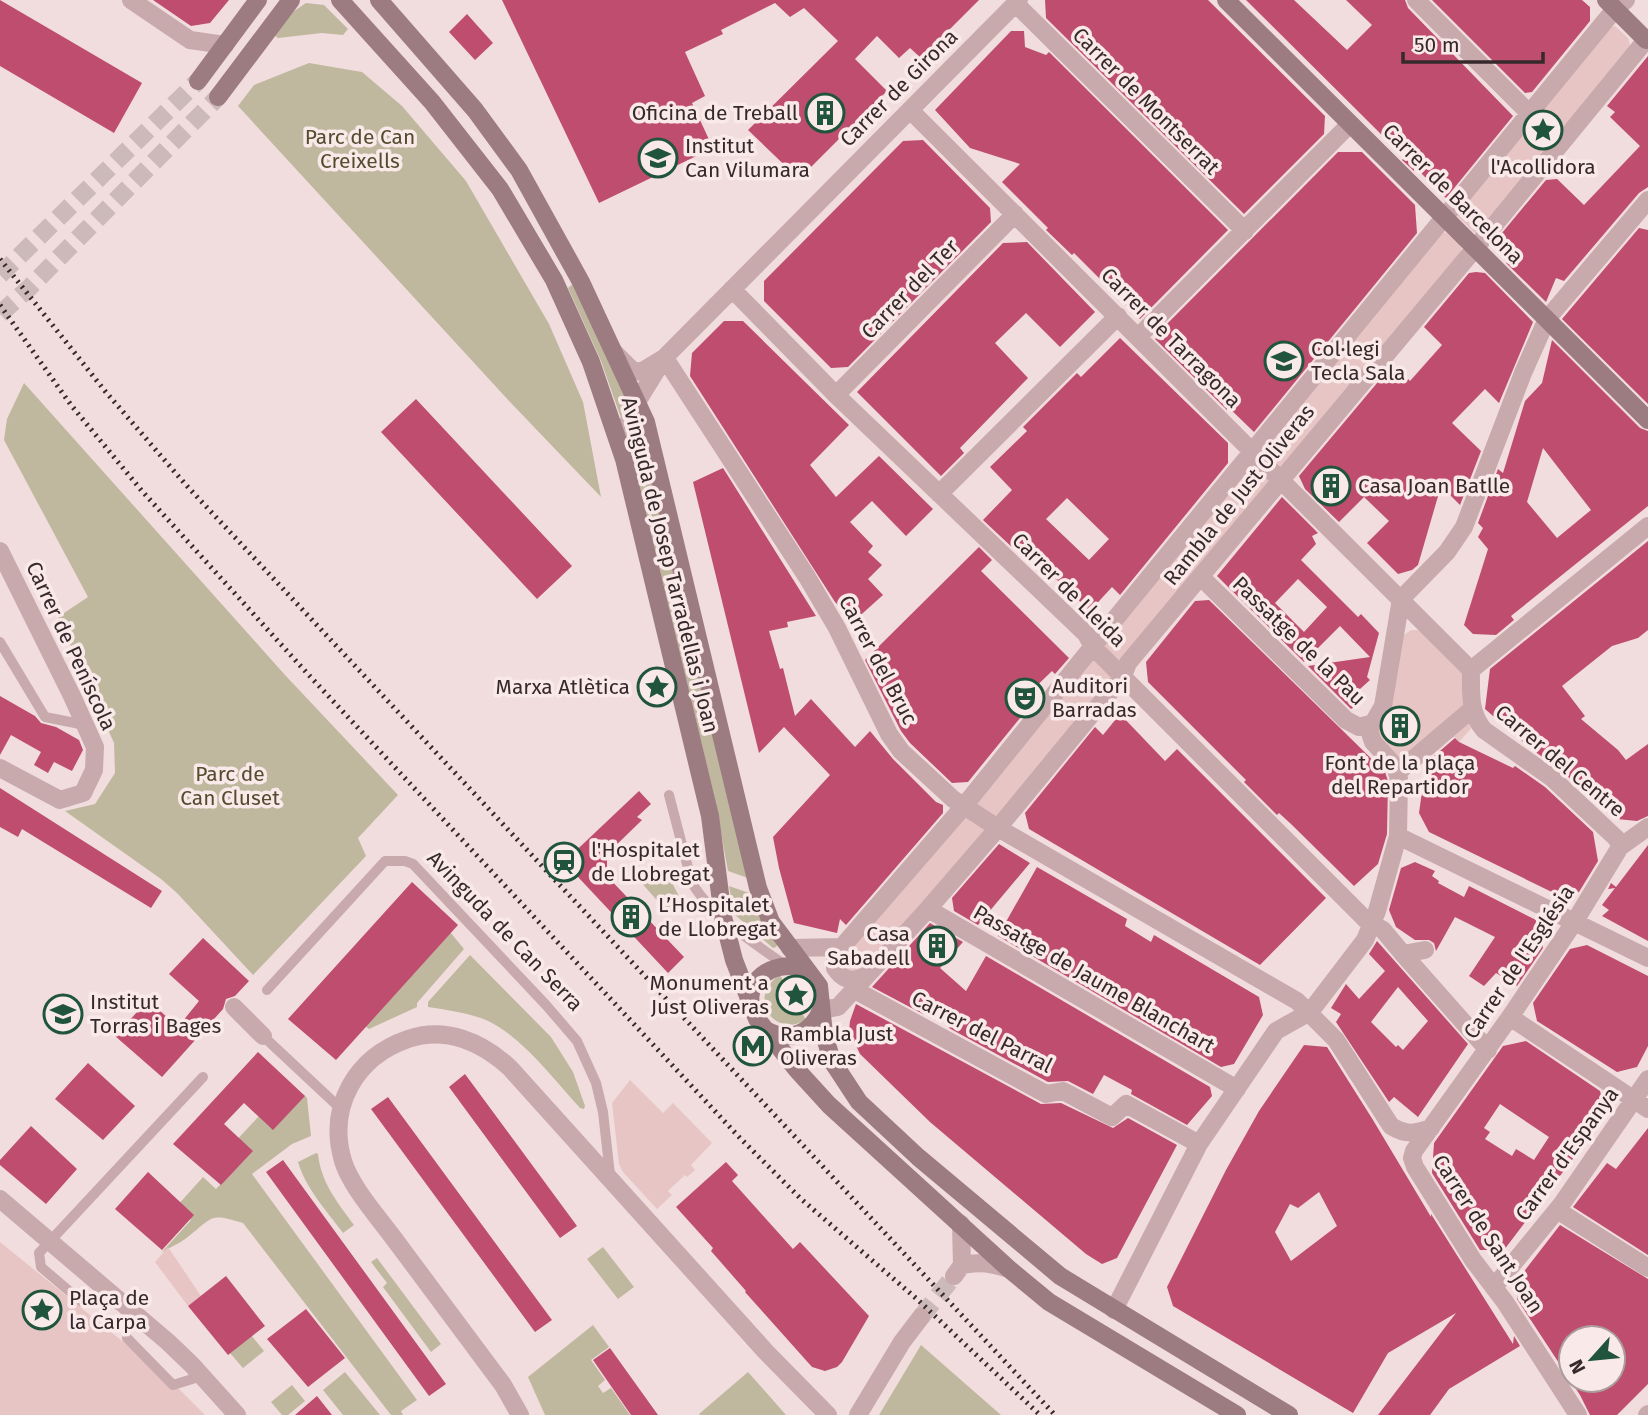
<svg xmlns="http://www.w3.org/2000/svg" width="1648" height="1415" viewBox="0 0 1648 1415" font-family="'Fira Sans',sans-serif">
	<rect width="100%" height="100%" fill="#f1dddd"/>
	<path fill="#bfb89e" d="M306,3l18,2 24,24 -5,6 -21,-2 -44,5 -4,-3 20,-24z
		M309,63l53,9 40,34 64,75 83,143 34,78 18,95 -90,-94 -273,-297 16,-21z
		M574,283l54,119 -7,16 -20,-57 -33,-73z
		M24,383l261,292 113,120 -40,43 8,18 -113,119 -76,-82 -16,-14 -96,-68 30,-7 20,-31 -1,-30 -56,-126 30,-20 -84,-157 3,-21z
		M647,463l101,415 -20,-7 -14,-76 -79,-329z
		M632,872l36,3 16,31 -15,8z
		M729,886l23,8 26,50 -2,3 -3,1 -39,-34z
		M450,932l14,17 -47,54v4l-48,22 -4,-3z
		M470,955l81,82 22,35 12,34 -1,3 -4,-1c-26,-28 -58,-72 -94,-88 -18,-7 -38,-10 -58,-13v-5z
		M780,975l26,45c-34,19 -59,-25 -26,-45z
		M303,1094l4,4 4,38 -19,8 -40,30 165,226 -16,11 2,4h-12l-148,-192c-33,-10 -29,-7 -54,13 -8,7 -21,12 -28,17l30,-33 -15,-13 27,-30 13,12 30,-32 -13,-13 27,-29 13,12z
		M316,1153l2,1c3,29 20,49 36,71l-11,8c-16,-22 -37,-44 -45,-71z
		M603,1247l31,40 -16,12 -31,-40z
		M377,1258l64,86 -10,8 -48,-65 4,-4 -16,-21z
		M593,1325l16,22 -18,13 14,20 -7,6 5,7 8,-5 19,27h-85l-17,-38z
		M251,1335l13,16 -21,17 -13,-15z
		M921,1345l80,70h-122z
		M345,1372l35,43h-37l-20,-25z
		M748,1372l38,43h-86l-1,-1z
		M292,1385l13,16 -17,14h-6l-11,-13z"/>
	<path fill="#e8c5c5" d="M1615,26l13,12 4,13 -154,185 -22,-21 151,-187z
		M1443,232l4,1 14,13 1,7 -178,218 -23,-18z
		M1254,462l17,17v5l-153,179 -16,-15z
		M1411,630h9l44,43 10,52 -15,17 -4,-5 -9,2 -2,6 -39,33 -24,-33 -4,-18 24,-90z
		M1095,660l17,16 -116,142 -18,-12 -3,-8 109,-136z
		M960,813l29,17 -133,147 -18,-12 1,-8z
		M630,1080l33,33 10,-10 39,40 -21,22 4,5 -8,7 -2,-2 -17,16 4,4 -15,14 -34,-37 -4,-8 -7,-61z
		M0,1242l169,137 36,36h-205z
		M168,1247l33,49 -13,10 -33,-44z"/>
	<path fill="#bf4d6f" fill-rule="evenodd" d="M0,0l142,83 -28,50 -114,-67z
		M153,0h76l-19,23 -19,3z
		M502,0h477l-58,58 -11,-10 -11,10 -22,-22 -22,23 32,32 -88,88 -51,-49 90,-89 -34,-33 -14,9 -15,-14 -54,27 2,4 -38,18 20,44 -13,7 21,45 -114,55z
		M1045,0h163l117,116 -1,18 -80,80 -198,-196z
		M1246,0h48l53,50 25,-25 -26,-25h59l3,8 105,108 -67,82 -32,-32v5l-12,-11 3,-3 -7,-6z
		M1432,0h150l8,7v14l-58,71 -7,1z
		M467,14l26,29 -18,17 -26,-28z
		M1011,31h13l1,16 21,8 3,-3 179,178 -88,89 -66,-66 -2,2 -26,-25 2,-2 -46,-46 18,-18 -50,-16 -35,-38z
		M1648,56v131l-9,6 -75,88 -8,-3 -10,24 -40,-39 3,-2 -17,-16 54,-65 11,-1 27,26 56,-59 -30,-29 5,-5 -8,-6z
		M923,140l67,68 1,14 -143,145 -17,1 -67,-67v-20l139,-140z
		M1338,152h24l53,53 2,28 -163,199 -27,-26v4l-72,-71 3,-3 -1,-2z
		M1639,228l9,2v174l-86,-85z
		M1027,242l68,70 -35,35 -34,-34 -31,30 33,35 -68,70 4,5 -23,23 -84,-84 146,-149z
		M1476,272l9,1 48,49 -34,81 -14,-14 -33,34 29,28 -21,54 -19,-19 -23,79 -6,5 -14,4 -31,-31 22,-22 -25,-24 -25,25 -34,-33 -6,-13 94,-112 17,17 32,-36 -18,-18 45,-54z
		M724,321h19l106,104 -39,40 26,32 43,-41 54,53 -27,27 -34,-35 -22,21 23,24 -5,6 14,13 -14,14 15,16 -29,26 -19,-19 -145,-226 2,-23z
		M1120,338l108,105v20l-108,132 -8,-8 -22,24 -70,-66 -5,5 -32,-30 29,-30 -22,-23 37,-36 -4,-4 54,-54 4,4zM1067,498l42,41 -20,21 -43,-41z
		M1552,340l88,88 8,3v75l-137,110 3,4 -18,15 -23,-1 -9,-9 24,-76 -10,-12 5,-9 -5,-5 20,-54 5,4 22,-72 17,-18zM1543,448l48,62 -34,28 -30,-36z
		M416,399l156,167 -35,33 -156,-167z
		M723,468l93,148 -29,6 1,5 -19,4 11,38 3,-1 12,48 16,-17 44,48 15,-16 23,28 43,43 7,3v8l-97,112 -6,-6 -3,14 -43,-10 -15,-55 -6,-31 57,-62 -46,-48 -25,26 -66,-271z
		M1282,497l36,36 -6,3 4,8 -15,16 57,57 3,-3 18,19 -12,44 3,3 -20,18 8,7 -7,4 -43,-43 62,-9 -30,-31 -36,36 -87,-86zM1298,579l29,28 -23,25 -29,-29z
		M1648,541v89l-10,8 -26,8 -50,40 23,30 -4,3 37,31 8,10 22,-16v72l-11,5 -20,-2 -58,-50 -29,-21 -45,-39 5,-40z
		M979,547l13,13 -11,11 88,87 -14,16 -3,-3 -30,29 7,7 -61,75 -16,1 -42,-40 -9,-12 -36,-71z
		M1209,600l176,172 3,9 -1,53 -9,30 -24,22 -63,-62 -12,-11 -2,2 -33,-33 2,-2 -98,-98 -2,-20 49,-61z
		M0,696l35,20 6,7 15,4 23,13 4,10 -11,21 -18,-9 -6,11 -14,-8 7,-13 -30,-17 -11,20z
		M1120,714l45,47 12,-12 149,149 -66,67 -231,-136 -4,-16 70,-86 8,8z
		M1455,738l4,4 54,26 2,-2 30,21 48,45 5,29 -19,31 -21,3 -129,-63 -10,-19 7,-50z
		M0,788l162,103 -11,17 -129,-79 -4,8 -18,-10z
		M639,791l12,13 -14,13 5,3 -35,34v22l77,81 -16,16 -104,-111z
		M999,844l31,19 -52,62 -24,-14 -2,-13z
		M1648,845v96l-46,-25 7,-6 -7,-5 13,-17 -7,1 3,-6 5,4z
		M1415,862l20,9 -3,5 7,5 -1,2 26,14 5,-11 67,34 7,28 -26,38 -21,-13 -12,13 -15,-10 26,-39 -40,-20 -19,34 -2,-8 -5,-3h-14l-19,-13 -7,-17 12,-42z
		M1037,867l90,52 -2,7 26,16 3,-7 105,62 4,18 -29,49 -13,3 -223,-131z
		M412,882l46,43 -122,135 -48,-41z
		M930,923l33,19 -23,26 26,23 20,-35 224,131 2,9 -25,29 -56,-31 1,-4 -28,-15 -11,19 -25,-13 -20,1 -99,-54 6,-11 -26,-15 -6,12 -51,-27z
		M203,938l46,43 -14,15 -9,3 -3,10 -61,68 -47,-41 33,-36 30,27 21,-26 -30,-27z
		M1377,941l91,103 -50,73 -24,-20 -5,5 -53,-80 5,-8 -10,-6 15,-24 13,15 26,-28 -16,-17zM1398,987l30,34 -25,29 -5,-5 -2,2 -25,-25z
		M1587,945l61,31v70l-11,21 -20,5 -80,-51 -4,-18 37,-54z
		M856,1004l185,100 20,-1 52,25 15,-10 49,27 -60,113 -15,6 -16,-10 -156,-132 -70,-68 -11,-23 1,-10z
		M1526,1041l74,50 6,24 -102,135h-24l-48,-77 2,-30 69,-97zM1500,1104l49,33 -15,23 -18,-11 -4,7 -27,-17 5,-7 -6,-4z
		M1304,1045l23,2 46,73 58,97v-3l82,130 1,-8 6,10 -71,43 -19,26h-52l78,-102 -68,40 -35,60 -180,-107 -6,-19 59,-117 33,-59zM1319,1192l18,34 -46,35 -16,-29 15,-28 8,4z
		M258,1052l47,44 -32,34 -29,-27 -20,21 29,27 -32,34 -48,-41z
		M88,1063l47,43 -32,34 -48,-41z
		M465,1074l112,152 -17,12 -111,-151z
		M388,1097l164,223 -17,12 -164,-223z
		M31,1126l46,43 -31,35 -46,-39v-5z
		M1648,1128v127l-75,-48 34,-44 9,6z
		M283,1160l163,224 -17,12 -163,-224z
		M726,1162l12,13 -6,6 61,68 7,-7 69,74 -27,46 -5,5 -12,4 -13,-4 -67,-75 1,-1 -35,-40 2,-3 -37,-41z
		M148,1172l46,43 -32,35 -47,-41z
		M1560,1225l88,54v105l-31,31h-27l-10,-20 -63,-96 2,-21zM1571,1338h42v42h-42z
		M226,1276l39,50 -37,29 -40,-49z
		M306,1309l39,49 -37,29 -41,-48z
		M610,1348l15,21 33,46h-27l-38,-55z
		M317,1396l15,19h-37z"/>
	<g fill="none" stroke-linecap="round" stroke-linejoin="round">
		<path stroke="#ccb9ba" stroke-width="18" stroke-dasharray="18 9" stroke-linecap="butt" d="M921,1317l33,-41"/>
		<path stroke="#ccb9ba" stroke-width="18" stroke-dasharray="18 9" stroke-linecap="butt" d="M0,275l198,-194
			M0,314l29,-26 189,-191"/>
		<path stroke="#c8a9ac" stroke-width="10" d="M0,642l45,75 40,8
			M669,795l23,88c19,32 63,61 93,82
			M267,990l118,-129h20l8,3 133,141 31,36 19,42 7,29 7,63
			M263,1036l78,73
			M82,1302l-41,-35 -2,-14 164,-176
			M127,1338l46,47 29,-9"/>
		<path stroke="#c8a9ac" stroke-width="18" d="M131,0l59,40 35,5
			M1416,0l114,114
			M1015,3l230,228
			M910,110l561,560c0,23 -2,42 13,60l68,48 65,61 3,8
			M732,289l104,106 250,239 7,13 273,273 17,10 20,24 22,-4
			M1138,337l212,-213
			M615,353l17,17 9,2 23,-14 6,8 137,211 30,51 52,106 12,17 52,48 45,29 299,173 39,39 55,86c15,9 24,8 40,2
			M836,395l179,-181
			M619,444l18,-42 27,-44 355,-358
			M939,494l179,-178
			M0,551l72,145 23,51 -1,23 -11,23 -23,7 -60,-32
			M1201,577l145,143 13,7 11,-3
			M1401,599l46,-47 17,-25 59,-154 24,-54 101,-119
			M1471,670l177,-144
			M1398,772l74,-63
			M1398,836l250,122
			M928,909l309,180
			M790,948l51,-1
			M1403,954l85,96
			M865,976c-14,7 -22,4 -30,-8v-13l129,-149 142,-176 509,-621 11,-9
			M853,989l193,105 17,-3 49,26 14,-13 73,40
			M234,1007l29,29
			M821,1010l17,-3 90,-98 70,-81 125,-152 5,-13 359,-429 159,-194 2,2
			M1510,1017l138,92
			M0,1199l168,143 24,23 45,50
			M1557,1210l91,58
			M961,1224l1,41
			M954,1276l8,-11c18,-4 31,-1 47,4
			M1494,1287l67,-82 87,-126
			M1114,1310l85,-166 77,-113 34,-19 55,-72 12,-29 21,-75 1,-57 -4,-13 -22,-24 -4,-12 14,-24 18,-107
			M520,1415l-17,-30c-36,-48 -72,-96 -108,-145 -16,-22 -44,-53 -52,-79 -16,-55 13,-104 65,-122 38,-13 74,3 102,29l256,284 62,63
			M858,1415l44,-73 19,-25
			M1578,1415l-73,-113 -32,-42 -58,-93 -3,-9 2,-7 96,-134 65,-96 45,-74 28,-20
			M1647,1415l1,-1"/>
		<path stroke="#9c7b81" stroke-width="18" d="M340,0l92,102 68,87 54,91 37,82 33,97 86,357 13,101 11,43 23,59 40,51 32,35 180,164 40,33 188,113
			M379,0l96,110 44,60 62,112 65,140 112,466 13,34 48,64 5,48 8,27 27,41 59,55 142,119 229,139
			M1226,0l422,420
			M1606,0l40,40
			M198,81l60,-81
			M218,97l73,-97
			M751,1006c-6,-30 29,-47 53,-37
			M764,1029c23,14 47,6 57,-19"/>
		<path stroke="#36292c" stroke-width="5" stroke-dasharray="2 5" stroke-linecap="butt" d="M0,259l105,132 81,94 869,930
			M0,305l71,100 71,86 164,181 434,466 60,60 118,102 122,115"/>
	</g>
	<defs>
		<symbol id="building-ring" viewBox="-11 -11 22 22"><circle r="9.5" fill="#f9e9e9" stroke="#20553c" stroke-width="1.5"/><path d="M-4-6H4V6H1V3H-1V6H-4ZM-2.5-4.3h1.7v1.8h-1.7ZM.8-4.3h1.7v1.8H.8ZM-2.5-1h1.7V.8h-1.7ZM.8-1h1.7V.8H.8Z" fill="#20553c"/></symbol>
		<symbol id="sight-ring" viewBox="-11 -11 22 22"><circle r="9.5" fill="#f9e9e9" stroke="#20553c" stroke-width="1.5"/><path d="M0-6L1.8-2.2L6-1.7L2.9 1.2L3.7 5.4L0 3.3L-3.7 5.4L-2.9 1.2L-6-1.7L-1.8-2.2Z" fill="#20553c"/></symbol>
		<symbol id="school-ring" viewBox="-11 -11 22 22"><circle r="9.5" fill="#f9e9e9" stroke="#20553c" stroke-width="1.5"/><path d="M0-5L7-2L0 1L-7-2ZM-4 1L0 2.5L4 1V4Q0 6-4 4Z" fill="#20553c"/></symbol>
		<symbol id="theatre-ring" viewBox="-11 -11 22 22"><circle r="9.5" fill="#f9e9e9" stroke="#20553c" stroke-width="1.5"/><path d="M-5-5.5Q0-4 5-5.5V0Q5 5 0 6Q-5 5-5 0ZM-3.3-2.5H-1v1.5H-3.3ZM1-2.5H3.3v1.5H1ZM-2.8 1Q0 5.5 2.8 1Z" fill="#20553c"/></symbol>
		<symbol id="station-ring" viewBox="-11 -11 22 22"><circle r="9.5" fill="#f9e9e9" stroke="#20553c" stroke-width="1.5"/><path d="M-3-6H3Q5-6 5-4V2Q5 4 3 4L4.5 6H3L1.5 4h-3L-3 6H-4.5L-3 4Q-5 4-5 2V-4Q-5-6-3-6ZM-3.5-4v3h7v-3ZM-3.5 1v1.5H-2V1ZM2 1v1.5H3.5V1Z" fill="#20553c"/></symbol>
		<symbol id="metro-ring" viewBox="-11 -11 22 22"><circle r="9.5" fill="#f9e9e9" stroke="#20553c" stroke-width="1.5"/><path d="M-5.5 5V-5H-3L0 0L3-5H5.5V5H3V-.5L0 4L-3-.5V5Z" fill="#20553c"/></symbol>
	</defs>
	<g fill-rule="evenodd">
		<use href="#building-ring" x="803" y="91" width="44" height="44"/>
		<use href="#sight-ring" x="1521" y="108" width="44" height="44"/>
		<use href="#school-ring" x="636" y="136" width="44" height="44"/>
		<use href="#school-ring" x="1262" y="339" width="44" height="44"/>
		<use href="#building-ring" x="1309" y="464" width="44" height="44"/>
		<use href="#sight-ring" x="635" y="665" width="44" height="44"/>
		<use href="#theatre-ring" x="1003" y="676" width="44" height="44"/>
		<use href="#building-ring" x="1378" y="704" width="44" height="44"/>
		<use href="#station-ring" x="542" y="840" width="44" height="44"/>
		<use href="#building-ring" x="609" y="895" width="44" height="44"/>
		<use href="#building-ring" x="915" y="924" width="44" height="44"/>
		<use href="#sight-ring" x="774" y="973" width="44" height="44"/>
		<use href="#school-ring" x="41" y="992" width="44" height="44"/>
		<use href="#metro-ring" x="731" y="1024" width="44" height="44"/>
		<use href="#sight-ring" x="20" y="1288" width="44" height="44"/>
	</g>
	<g text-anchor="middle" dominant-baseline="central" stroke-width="7" stroke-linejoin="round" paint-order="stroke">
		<g font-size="21" fill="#36292c" stroke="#f9e9e9">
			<text transform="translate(899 88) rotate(-45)">Carrer de Girona</text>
			<text transform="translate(1146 101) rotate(45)">Carrer de Montserrat</text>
			<text transform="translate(1453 194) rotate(45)">Carrer de Barcelona</text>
			<text transform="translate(910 289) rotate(-46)">Carrer del Ter</text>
			<text transform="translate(1171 338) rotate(45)">Carrer de Tarragona</text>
			<text transform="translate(1239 495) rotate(-51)">Rambla de Just Oliveras</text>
			<text transform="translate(670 565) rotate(76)">Avinguda de Josep Tarradellas i Joan</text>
			<text transform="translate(1069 590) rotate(45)">Carrer de Lleida</text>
			<text transform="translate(1299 641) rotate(44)">Passatge de la Pau</text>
			<text transform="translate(71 646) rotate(65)">Carrer de Peníscola</text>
			<text transform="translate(878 660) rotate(62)">Carrer del Bruc</text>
			<text transform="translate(1560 761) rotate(40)">Carrer del Centre</text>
			<text transform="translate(505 931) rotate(46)">Avinguda de Can Serra</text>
			<text transform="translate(1519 962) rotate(-56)">Carrer de l'Església</text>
			<text transform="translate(1094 979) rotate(30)">Passatge de Jaume Blanchart</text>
			<text transform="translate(982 1032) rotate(27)">Carrer del Parral</text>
			<text transform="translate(1567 1154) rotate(-54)">Carrer d'Espanya</text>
			<text transform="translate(1488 1234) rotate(57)">Carrer de Sant Joan</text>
		</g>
		<g font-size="21" fill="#36292c" stroke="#f9e9e9" text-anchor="start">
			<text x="798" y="113" text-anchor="end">Oficina de Treball</text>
			<text x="685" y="146">Institut<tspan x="685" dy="24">Can Vilumara</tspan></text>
			<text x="1543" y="167" text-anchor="middle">l'Acollidora</text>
			<text x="1311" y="349">Col·legi<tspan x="1311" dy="24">Tecla Sala</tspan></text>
			<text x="1358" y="486">Casa Joan Batlle</text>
			<text x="1052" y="686">Auditori<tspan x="1052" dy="24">Barradas</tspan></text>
			<text x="630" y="687" text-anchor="end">Marxa Atlètica</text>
			<text x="1400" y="763" text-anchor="middle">Font de la plaça<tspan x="1400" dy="24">del Repartidor</tspan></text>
			<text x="591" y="850">l'Hospitalet<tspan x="591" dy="24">de Llobregat</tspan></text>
			<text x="658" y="905">L’Hospitalet<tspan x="658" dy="24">de Llobregat</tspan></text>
			<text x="910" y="934" text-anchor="end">Casa<tspan x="910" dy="24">Sabadell</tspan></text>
			<text x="769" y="983" text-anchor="end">Monument a<tspan x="769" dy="24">Just Oliveras</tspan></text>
			<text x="90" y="1002">Institut<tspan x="90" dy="24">Torras i Bages</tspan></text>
			<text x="780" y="1034">Rambla Just<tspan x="780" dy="24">Oliveras</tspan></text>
			<text x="69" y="1298">Plaça de<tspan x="69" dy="24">la Carpa</tspan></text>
		</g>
		<g font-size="21" fill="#534c2e" stroke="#f9e9e9">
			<text x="360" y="137">Parc de Can<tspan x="360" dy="24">Creixells</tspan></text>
			<text x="230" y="774">Parc de<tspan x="230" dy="24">Can Cluset</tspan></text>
		</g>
	</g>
	<g transform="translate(1592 1359) rotate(243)"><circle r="33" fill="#f9e9e9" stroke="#ab9c9d" stroke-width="2"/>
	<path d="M0-5L12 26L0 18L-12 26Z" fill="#20553c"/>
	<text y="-10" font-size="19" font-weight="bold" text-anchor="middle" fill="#36292c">N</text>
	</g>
	<path d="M1403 52v10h140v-10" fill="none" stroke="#36292c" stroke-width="3.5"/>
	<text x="1414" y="52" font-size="21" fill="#36292c" stroke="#f9e9e9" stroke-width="5" paint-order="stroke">50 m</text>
</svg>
